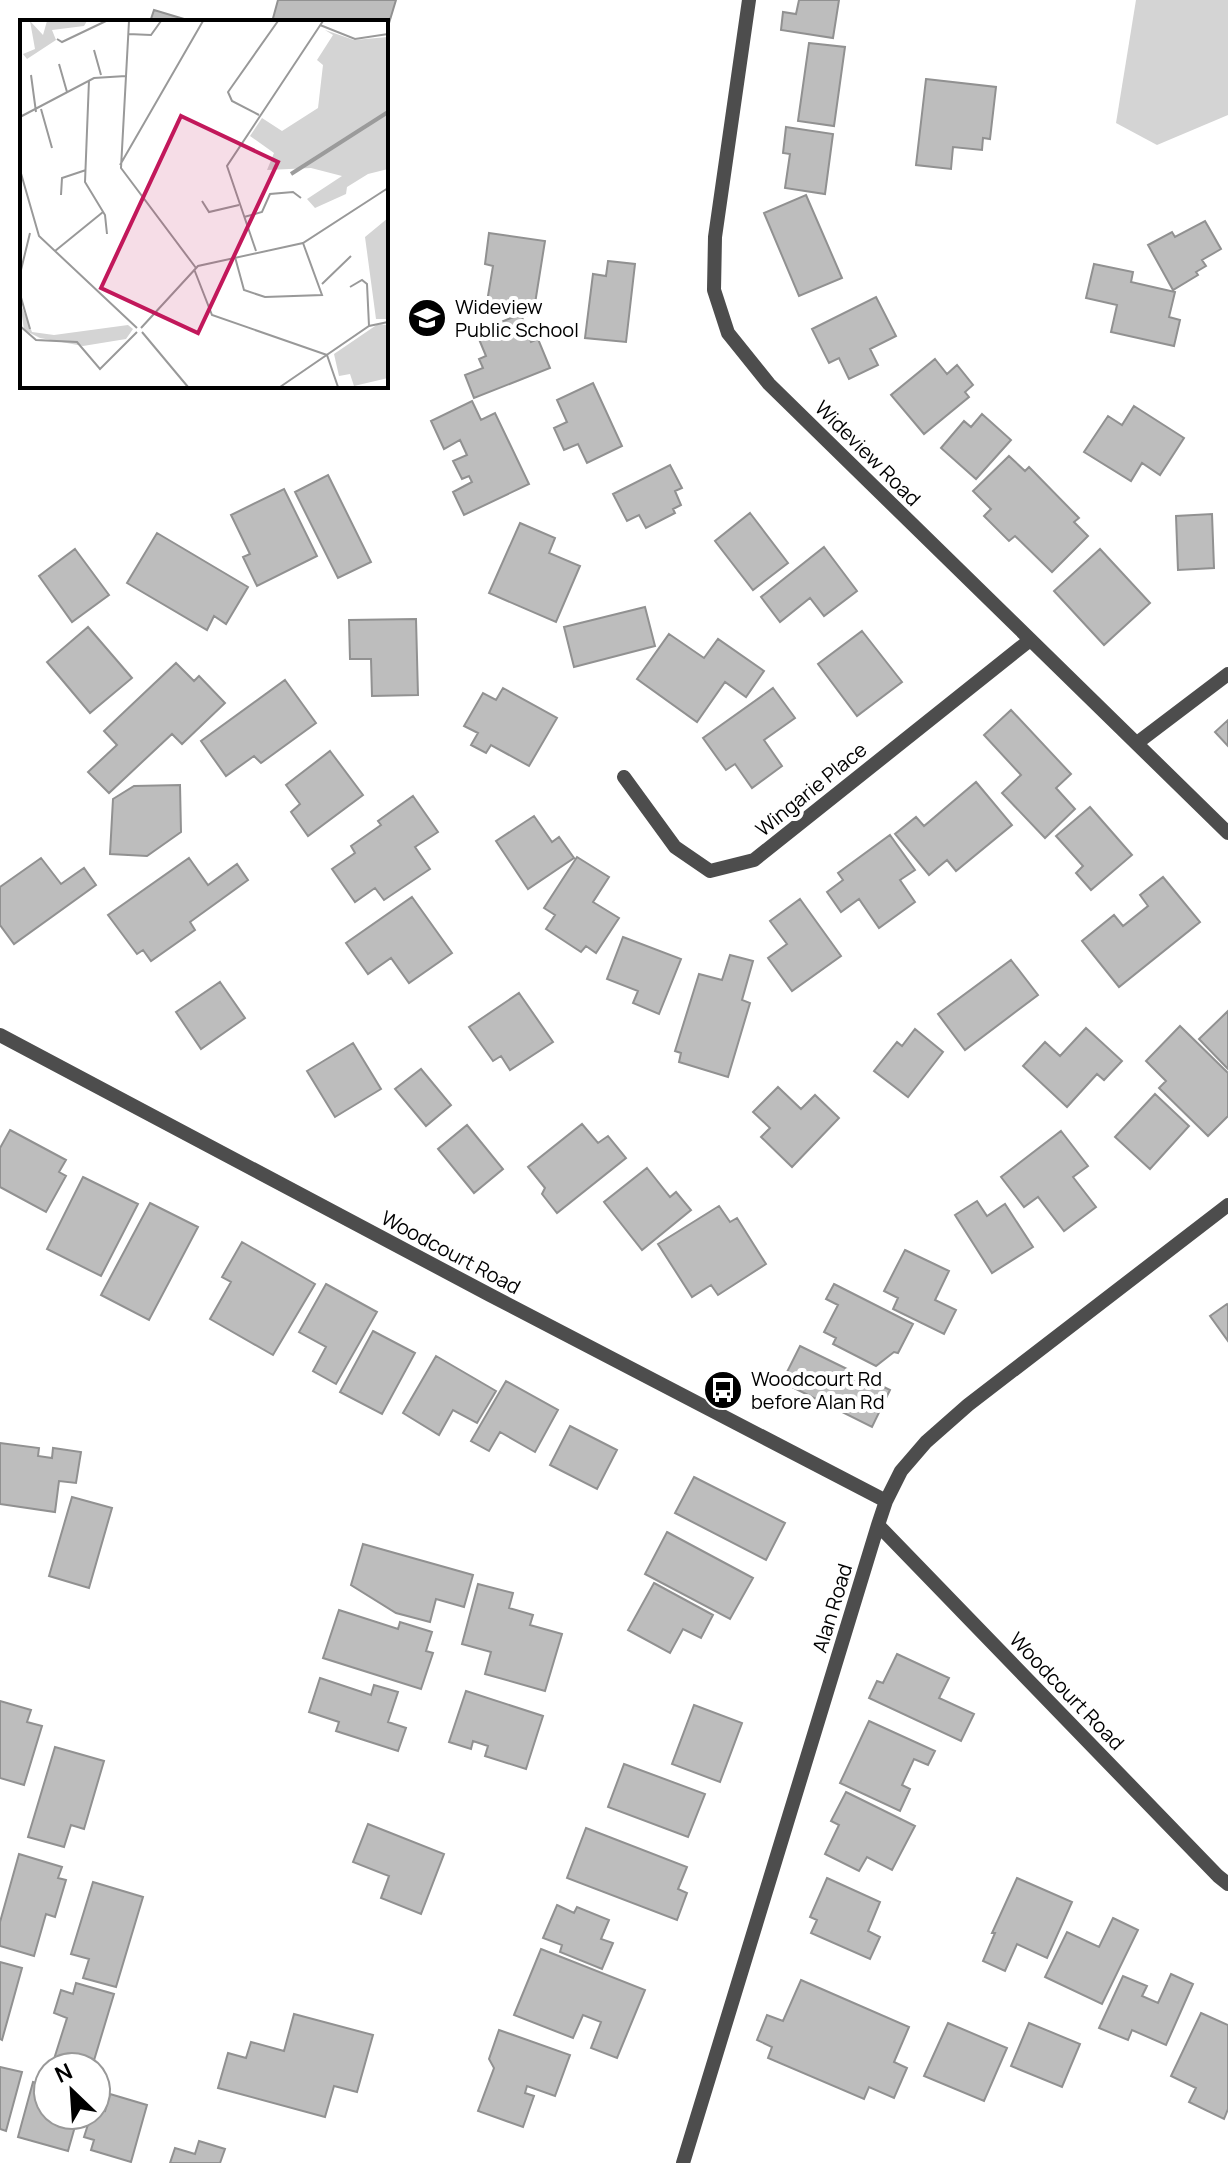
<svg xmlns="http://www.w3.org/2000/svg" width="1228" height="2163" viewBox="0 0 1228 2163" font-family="Manrope,sans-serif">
	<rect width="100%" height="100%" fill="#fff"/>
	<path fill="#d4d4d4" d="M1136,0h92v115l-71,30 -41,-22z"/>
	<path fill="#bdbdbd" stroke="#919191" stroke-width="2" d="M278,0h118l-10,33v-11h-114z
		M799,0h40l-6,38 -52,-8 2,-18 13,2z
		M154,10l40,12h-44z
		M809,43l36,4 -11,79 -36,-5z
		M926,79l70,8 -6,52 -7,-1 -1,12 -29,-3 -2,22 -35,-4z
		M786,127l47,7 -8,60 -40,-6 5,-34 -7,-1z
		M806,195l36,83 -43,18 -35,-83z
		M1205,221l16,28 -19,11 4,6 -10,6 2,3 -25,15 -25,-45 24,-13 3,5z
		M489,233l56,8 -12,75 -47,-8 7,-42 -8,-2z
		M608,261l27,3 -9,78 -41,-4 8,-64 13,2z
		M1094,264l39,8 -2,10 44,10 -6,25 11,3 -6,26 -63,-14 6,-27 -31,-7z
		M876,297l20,39 -26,13 8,16 -29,14 -10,-21 -10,5 -17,-34z
		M521,314l10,28 7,-3 12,29 -76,30 -9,-23 18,-7 -4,-9 7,-3 -10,-24z
		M935,359l12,15 10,-9 16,20 -8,7 4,5 -45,37 -33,-39z
		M593,383l29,63 -35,17 -9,-19 -14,6 -10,-22 13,-6 -10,-22z
		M472,401l9,19 14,-7 34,71 -65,31 -11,-23 19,-10 -3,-6 -7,3 -9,-18 14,-6 -7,-15 -16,9 -13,-28z
		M1134,406l50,32 -24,37 -18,-12 -11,18 -47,-29 24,-36 14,9z
		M982,414l29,26 -35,39 -35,-31 23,-27 7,6z
		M1009,456l16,15 4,-4 50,51 -5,4 14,14 -36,36 -37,-36 -6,5 -25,-25 7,-7 -18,-18z
		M670,465l12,23 -7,3 6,14 -8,4 2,4 -29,15 -7,-13 -12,6 -14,-27z
		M328,475l43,87 -33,16 -43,-86z
		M284,489l33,67 -60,30 -14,-29 7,-3 -19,-39z
		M750,513l38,50 -35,27 -38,-49z
		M1212,514l2,54 -36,2 -2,-54z
		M520,523l35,15 -6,15 31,13 -24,56 -67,-29z
		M157,533l91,54 -22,37 -12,-8 -7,14 -80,-47z
		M824,547l33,44 -33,25 -14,-18 -30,24 -19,-25z
		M75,549l34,46 -37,27 -33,-46z
		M1100,549l50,54 -46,42 -50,-54z
		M645,607l10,39 -81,21 -10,-40z
		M416,619l2,76 -46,1 -1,-37h-21l-1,-39z
		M88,627l44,51 -42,35 -43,-51z
		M862,631l40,51 -45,34 -39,-52z
		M669,634l35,24 14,-19 46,32 -18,26 -21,-15 -28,40 -60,-43z
		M176,663l18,18 5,-5 26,27 -43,41 -10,-10 -63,59 -21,-21 29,-27 -13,-14z
		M285,680l31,43 -55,40 -7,-7 -28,20 -25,-35z
		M503,688l54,30 -28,48 -38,-21 -5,8 -15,-8 7,-12 -14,-7 19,-33 13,7z
		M773,688l22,30 -31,22 18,26 -30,22 -17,-24 -9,6 -23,-32z
		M1011,710l60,64 -15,14 19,21 -30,29 -43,-45 19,-18 -37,-40z
		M1228,720v26l-13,-14z
		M330,751l33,44 -55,41 -17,-24 9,-8 -14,-19z
		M976,782l36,43 -56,46 -9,-11 -18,15 -34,-41 21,-17 8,9z
		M180,785l1,47 -34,24 -37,-2 3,-55 21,-13z
		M413,796l25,36 -23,15 15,22 -46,31 -9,-12 -20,14 -23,-33 23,-16 -4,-7 30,-21 -3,-4z
		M1090,807l42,48 -41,35 -15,-17 7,-7 -27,-30z
		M534,816l18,26 7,-5 15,21 -46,31 -32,-48z
		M890,835l25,35 -15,10 15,22 -36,26 -20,-29 -18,13 -14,-20 16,-12 -5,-7z
		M577,857l32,20 -16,25 26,16 -23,35 -10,-7 -5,6 -35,-23 9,-14 -11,-7z
		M41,858l20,26 23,-16 12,17 -82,59 -14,-19v-38z
		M189,858l19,27 29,-21 11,16 -58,42 5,8 -44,31 -8,-11 -6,4 -29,-39z
		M1163,877l37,45 -81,65 -37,-46 32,-26 9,11 25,-20 -8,-11z
		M412,897l40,56 -43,30 -18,-25 -23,16 -22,-31z
		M800,899l41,57 -49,35 -24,-33 19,-14 -17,-23z
		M623,937l58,22 -22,55 -26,-11 5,-12 -31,-12z
		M730,955l23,6 -11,39 8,3 -22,74 -49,-15 2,-9 -6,-2 24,-77 23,6z
		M1011,960l27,35 -73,55 -27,-36z
		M220,982l25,36 -44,31 -25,-37z
		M519,993l34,49 -43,28 -9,-14 -8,5 -24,-34z
		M1228,1011v58l-29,-30z
		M1180,1026l48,47v43l-20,20 -49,-48 7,-7 -20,-20z
		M1086,1028l36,33 -18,19 -7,-6 -30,33 -44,-41 22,-24 15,14z
		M915,1029l28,23 -35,45 -34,-26 23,-29 5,4z
		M353,1043l28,46 -46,28 -28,-46z
		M421,1069l30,36 -25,21 -31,-37z
		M778,1087l23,22 14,-14 24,23 -47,49 -31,-30 9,-9 -17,-16z
		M1155,1094l34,32 -39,43 -35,-32z
		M582,1124l16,19 10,-7 18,22 -69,55 -15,-19 3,-6 -17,-21z
		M467,1125l36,44 -29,24 -36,-44z
		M10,1130l56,30 -7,12 7,4 -20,36 -46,-25v-39z
		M1061,1131l27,35 -15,11 23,30 -32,24 -26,-34 -14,10 -23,-30z
		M647,1168l23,29 6,-5 15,18 -49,40 -38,-48z
		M83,1177l55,27 -37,72 -54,-27z
		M977,1201l10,15 18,-12 28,43 -41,26 -37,-58z
		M150,1203l48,24 -49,93 -48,-25z
		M719,1206l11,16 7,-4 29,46 -48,31 -7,-10 -19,12 -34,-53z
		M242,1242l73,42 -42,71 -63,-36 21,-37 -9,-5z
		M905,1250l44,21 -14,29 21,10 -12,24 -51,-25 5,-11 -14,-7z
		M326,1284l51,28 -41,72 -23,-13 13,-24 -27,-15z
		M834,1284l79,40 -15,29 -4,-1 -18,14 -43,-22 3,-6 -12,-6 14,-27 -12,-6z
		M1227,1304l1,1v36l-18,-25z
		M373,1331l42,22 -33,61 -42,-22z
		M800,1346l90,44 -18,37 -90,-45z
		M436,1356l60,35 -19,32 -24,-13 -14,25 -36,-22z
		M506,1381l52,29 -23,42 -35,-20 -11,19 -18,-10z
		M570,1426l47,24 -20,39 -47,-24z
		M0,1443l39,5 -1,8 14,2 1,-10 28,4 -5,31 -17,-2 -4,31 -55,-8z
		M694,1477l91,46 -19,37 -91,-47z
		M72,1497l40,11 -23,80 -40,-12z
		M667,1532l86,46 -23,41 -85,-45z
		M363,1544l110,31 -9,32 -28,-8 -6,23 -34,-9 -45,-28z
		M654,1583l59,32 -12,23 -18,-9 -13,24 -42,-23z
		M478,1584l35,9 -4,15 24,7 -3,10 32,9 -17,57 -60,-17 6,-22 -29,-8z
		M339,1610l59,19 2,-7 32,10 -6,19 7,2 -12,36 -98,-31z
		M897,1654l52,24 -10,20 35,16 -13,27 -92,-43 8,-17 6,2z
		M320,1678l51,17 3,-10 24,7 -10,30 18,6 -8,23 -62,-20 3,-9 -30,-10z
		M466,1691l77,25 -17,53 -41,-13 3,-10 -15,-5 -2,8 -22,-7z
		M0,1701l31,9 -4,12 15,4 -18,59 -24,-7z
		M694,1705l48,18 -22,59 -48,-18z
		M869,1721l66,30 -7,14 -14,-6 -12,26 8,4 -10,22 -60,-28z
		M55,1747l49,14 -20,68 -13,-4 -7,22 -36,-10z
		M624,1764l81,30 -17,43 -80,-30z
		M846,1792l69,34 -23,44 -25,-13 -8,14 -34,-17 14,-29 -8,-4z
		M368,1824l76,30 -23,60 -40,-16 8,-22 -36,-14z
		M586,1828l101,39 -9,22 9,4 -10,27 -110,-42z
		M19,1854l43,13 -4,11 8,2 -11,37 -9,-3 -12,42 -34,-10v-24z
		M827,1878l53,24 -12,29 12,6 -10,22 -59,-26 6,-13 -7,-3z
		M1017,1878l55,24 -25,56 -30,-14 -12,27 -22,-10 12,-28h-3z
		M93,1882l50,15 -27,90 -33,-9 6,-19 -18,-5z
		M557,1905l17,8 3,-6 32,13 -8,19 12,4 -11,26 -42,-17 2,-7 -19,-7z
		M1113,1918l25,12 -36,74 -57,-27 22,-45 32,15z
		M541,1949l104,41 -28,68 -26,-10 10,-26 -18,-7 -10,23 -59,-23z
		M0,1962l22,6 -20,72 -2,-1z
		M1171,1974l22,10 -27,61 -34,-15 -4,10 -29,-12 24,-52 24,10 -5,10 16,7z
		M801,1980l108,47 -15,35 13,6 -13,30 -25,-11 -5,12 -96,-41 4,-11 -15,-7 10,-25 16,6z
		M76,1983l38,11 -22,73h-11l-27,-8 13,-41 -13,-5 7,-23 12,4z
		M1201,2013l27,12v84l-4,10 -35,-17 7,-14 -25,-12z
		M294,2014l79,21 -16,57 -23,-6 -9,31 -107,-29 10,-35 18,5 5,-16 33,9z
		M948,2023l59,25 -23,53 -60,-25z
		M1029,2023l51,21 -18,43 -51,-21z
		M499,2030l71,25 -15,41 -28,-10 -2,7 9,3 -11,31 -45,-16 16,-43 -5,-9z
		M0,2067l22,5 -16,59 -6,-2z
		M33,2082l15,4v29h12l-1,3 17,5 -8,28 -50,-14z
		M110,2094l37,11 -16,57 -40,-12 3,-10 -10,-3 7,-22h5v-6l9,2z
		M199,2141l26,8 -5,14h-50l5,-15 20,6z"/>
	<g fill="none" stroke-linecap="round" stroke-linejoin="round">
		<path stroke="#4d4d4d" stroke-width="14" d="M749,0l-34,237 -1,53 14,43 41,51 459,449
			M1137,743l91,-69
			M624,777l51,70 35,24 44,-11 276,-220
			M0,1035l490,260 396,206
			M878,1525l340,351 10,8
			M683,2163l195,-638 8,-24 15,-30 25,-29 42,-37 260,-200"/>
	</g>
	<defs>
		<symbol id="school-disc" viewBox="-11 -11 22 22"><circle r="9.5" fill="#000" stroke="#fff"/><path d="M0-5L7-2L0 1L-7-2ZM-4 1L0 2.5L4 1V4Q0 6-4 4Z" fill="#fff"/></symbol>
		<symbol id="bus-disc" viewBox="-11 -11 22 22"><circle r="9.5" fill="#000" stroke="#fff"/><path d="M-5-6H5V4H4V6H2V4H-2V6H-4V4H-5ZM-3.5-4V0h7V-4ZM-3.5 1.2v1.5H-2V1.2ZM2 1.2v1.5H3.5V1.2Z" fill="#fff"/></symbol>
	</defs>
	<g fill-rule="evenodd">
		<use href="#school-disc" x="405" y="296" width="44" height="44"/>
		<use href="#bus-disc" x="701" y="1368" width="44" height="44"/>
	</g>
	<g text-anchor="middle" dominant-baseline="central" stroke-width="8" stroke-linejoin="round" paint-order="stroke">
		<g font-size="20" fill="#000" stroke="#fff" text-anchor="start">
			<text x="455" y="306">Wideview<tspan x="455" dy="23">Public School</tspan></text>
			<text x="751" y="1378">Woodcourt Rd<tspan x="751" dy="23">before Alan Rd</tspan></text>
		</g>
		<g font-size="20" fill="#000" stroke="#fff">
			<text transform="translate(868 453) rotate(45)">Wideview Road</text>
			<text transform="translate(811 789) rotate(-39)">Wingarie Place</text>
			<text transform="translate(451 1252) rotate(28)">Woodcourt Road</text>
			<text transform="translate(832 1608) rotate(-73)">Alan Road</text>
			<text transform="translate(1067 1691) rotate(46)">Woodcourt Road</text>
		</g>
	</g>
	<g transform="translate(20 20)">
		<rect width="368" height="368" fill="#fff"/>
		<path d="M10,1l13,14 4,-14h40l-3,5 -32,4 4,10 -29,19 -4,-5 12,-5zM305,10l29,10 34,-3v132l-20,5 -21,13 -1,7 -31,14 -8,-9 35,-23 -31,-8 -44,2 7,-17 -24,-17 12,-18 20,13 36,-23 5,-43 -6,-5 16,-25zM368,198v101h-12l-11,-82zM0,282l12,30 22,3 74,-10 5,4 -7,10 -43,7 -43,-8 -16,-8zM358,304l10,1v53l-34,8 -4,-12 -11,2 -5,-22z" fill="#d4d4d4"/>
		<path fill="none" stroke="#9b9b9b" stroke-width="4" d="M271,154l97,-62"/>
		<path fill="none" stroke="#999" stroke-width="2" d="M109,1l-8,147 75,100M300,5l35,14 33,-5M108,14l23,1 10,-14M37,19l5,3 44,-21M74,30l7,25M39,44l8,28M11,55l5,37M69,60l-4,102 20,33 2,19M21,89l11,39M239,95l-27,-14 -4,-9 50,-71M0,97l74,-39 32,-2M100,145l83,-144M0,150l19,66 98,92M41,175l1,-17 24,-8M182,181l7,11 30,-7M224,197l18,-5 8,-18 23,-2 8,6M35,231l48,-39M236,231l-29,-85 96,-145M215,237l9,33 21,7 57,-2 -19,-52M174,249l18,46 115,40M0,254l10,-41M302,264l29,-28M330,267l12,-7 5,4 2,42M0,274l10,35M0,306l16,14 41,2 23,27 37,-37M121,308l57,-62 105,-23 85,-55M122,312l46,55M307,335l11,32M260,367l89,-61 19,-4"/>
		<path fill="#c2185b" fill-opacity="0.15" stroke="#c2185b" stroke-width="4" d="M161,96l97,46 -80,171 -97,-45z"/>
		<rect width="368" height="368" fill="none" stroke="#000" stroke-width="4"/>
	</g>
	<g transform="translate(72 2091) rotate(335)"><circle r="38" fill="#ffffff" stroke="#999999" stroke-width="2"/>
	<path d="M0-6L14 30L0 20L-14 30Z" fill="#000000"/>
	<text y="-12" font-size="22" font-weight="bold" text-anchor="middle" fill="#000000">N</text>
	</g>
</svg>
